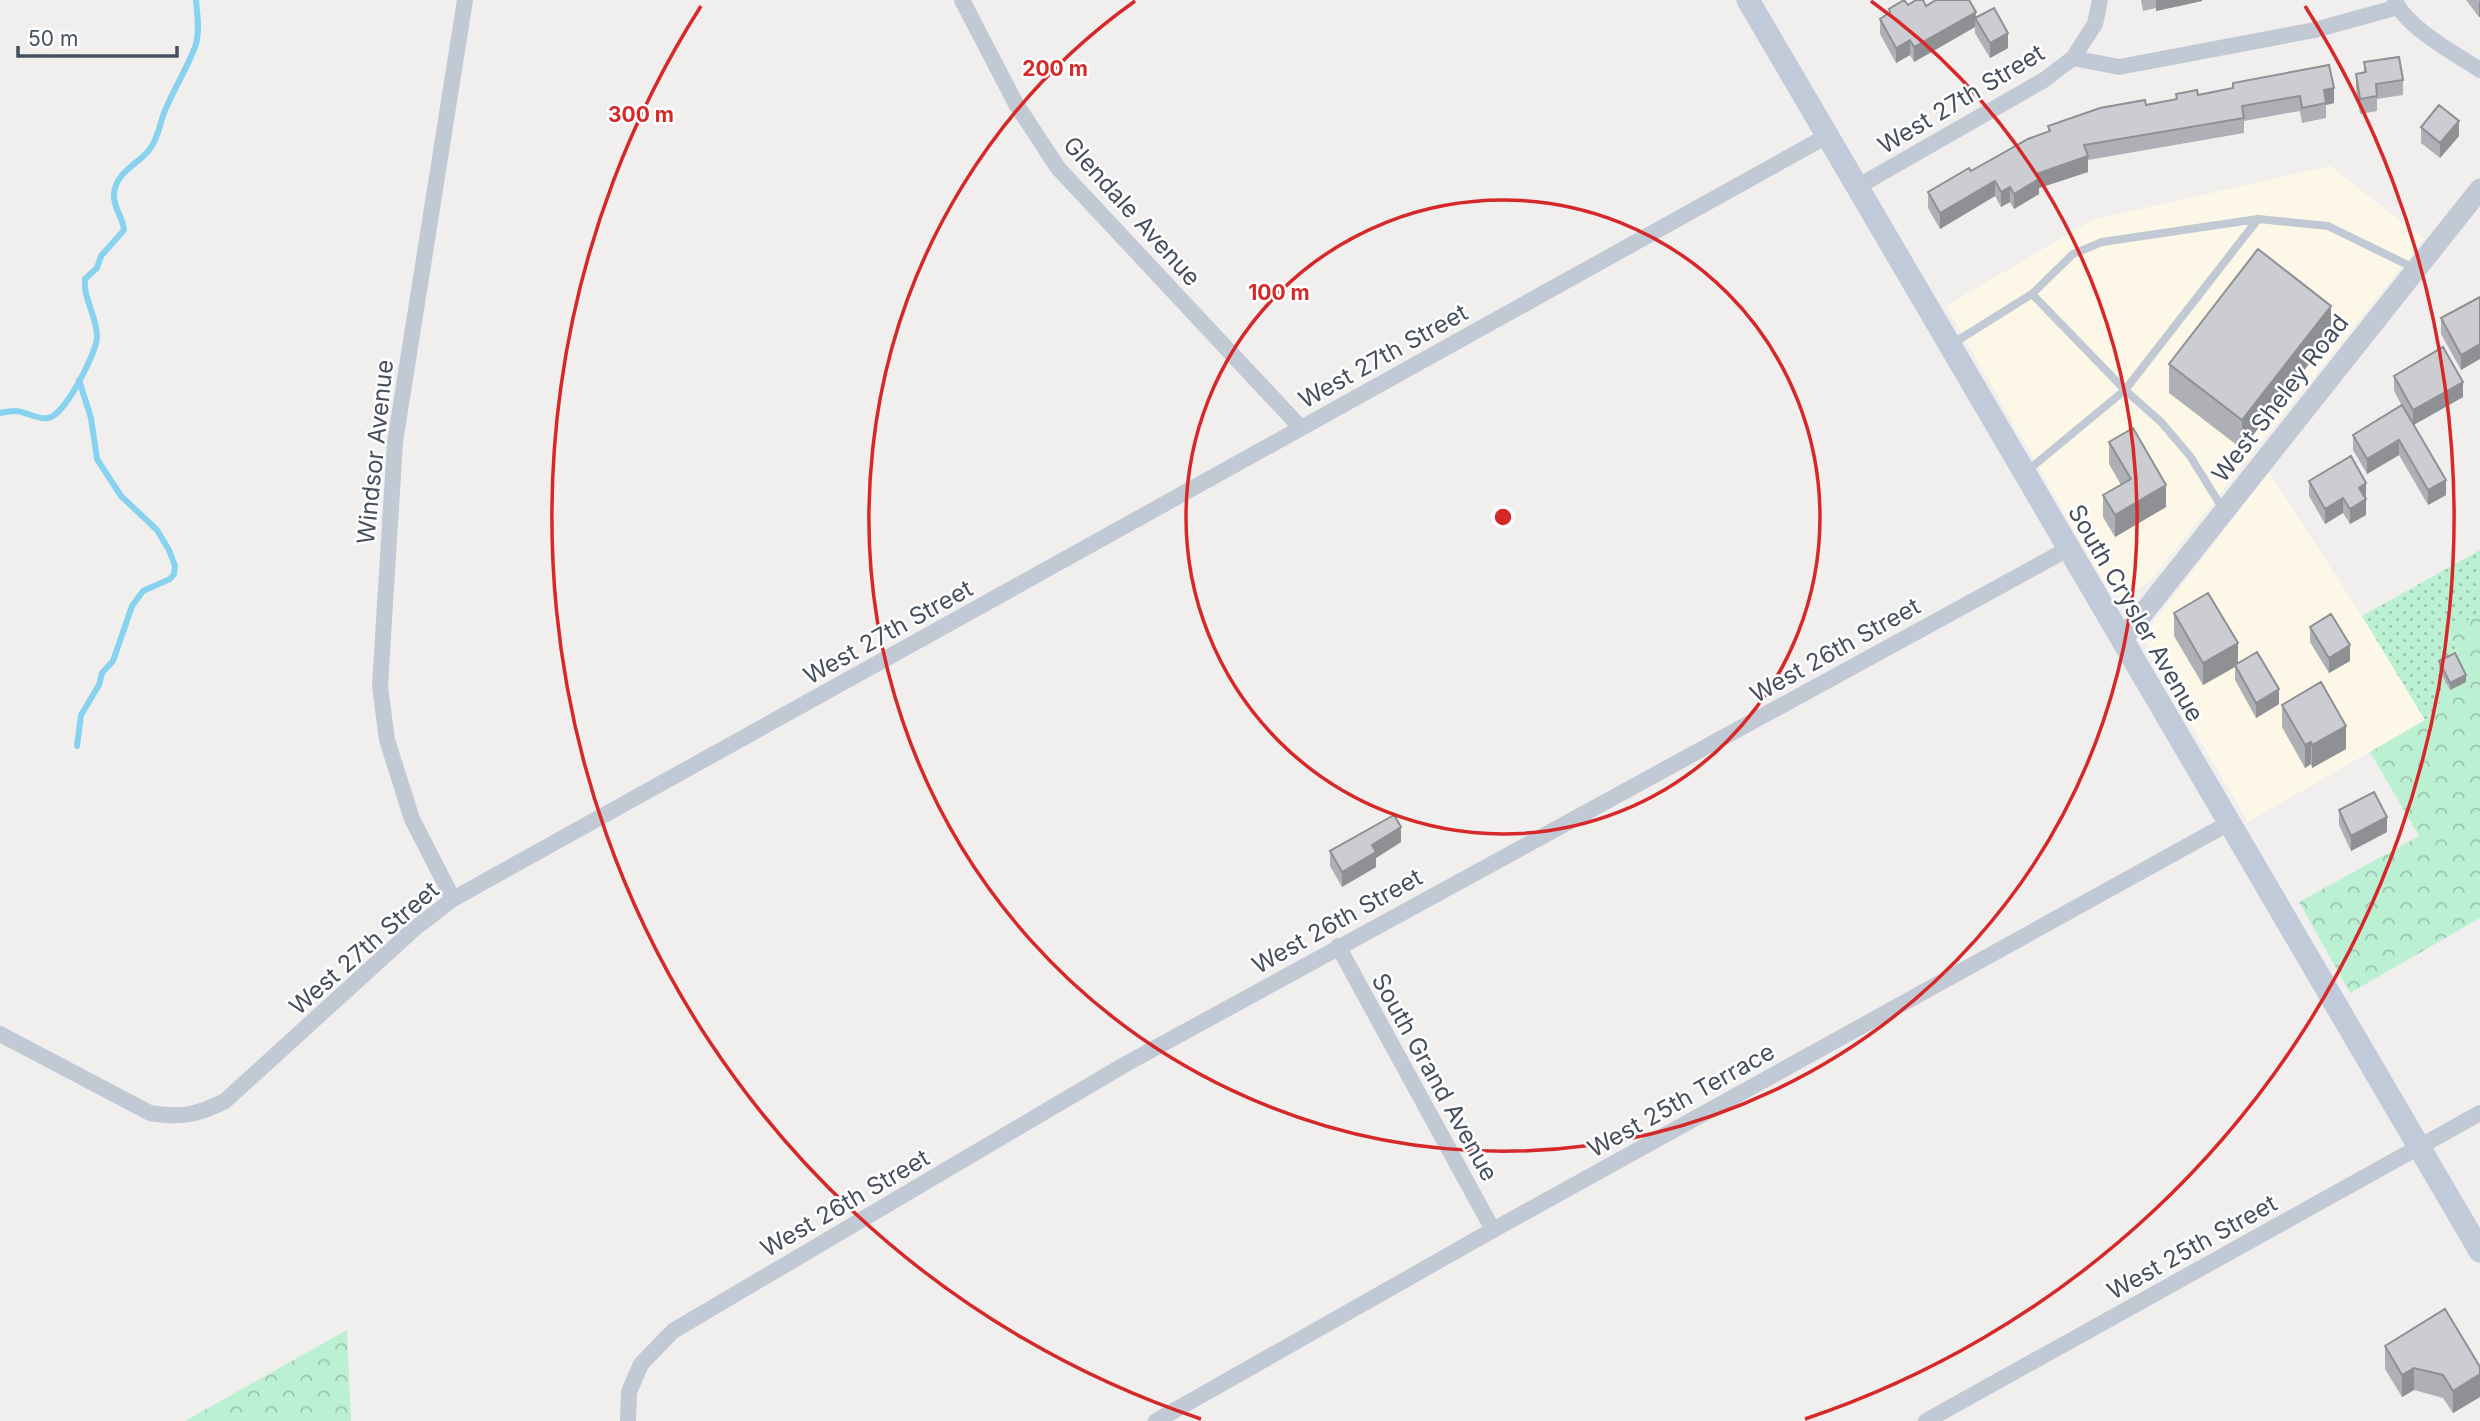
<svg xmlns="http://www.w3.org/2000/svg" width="2480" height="1421" viewBox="0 0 2480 1421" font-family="Inter,sans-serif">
	<defs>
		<pattern id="grass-dots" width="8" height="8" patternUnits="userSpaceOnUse" patternTransform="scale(1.75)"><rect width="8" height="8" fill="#bbf0d3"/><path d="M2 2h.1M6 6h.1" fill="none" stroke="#9ac5ae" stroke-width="1.8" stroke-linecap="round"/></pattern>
		<pattern id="forest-crowns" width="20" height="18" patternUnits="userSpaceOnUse" patternTransform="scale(1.75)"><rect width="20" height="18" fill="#bbf0d3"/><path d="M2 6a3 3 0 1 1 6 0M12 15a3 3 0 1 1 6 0" fill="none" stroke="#9ac5ae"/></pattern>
	</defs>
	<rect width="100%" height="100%" fill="#f1eeee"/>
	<path fill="#fcf7e6" d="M2330,166l94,73 -273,341 -23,16 -17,-2 -165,-288 146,-86z
		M2269,472l93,144 63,104 -177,102 -98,-166 -5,-20 3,-7z"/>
	<path fill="url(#grass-dots)" d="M2480,550v67l-35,11 23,42 -43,50 -63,-104z"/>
	<path fill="url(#forest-crowns)" d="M2480,617v301l-130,75 -51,-91 120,-66 -49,-84 55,-32 43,-50 -23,-43z
		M347,1330l4,91h-166z"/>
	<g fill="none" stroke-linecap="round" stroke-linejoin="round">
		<path stroke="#86d2ef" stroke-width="6" d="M0,413c5,-1 11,-2 16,-2 11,1 22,9 32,7 16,-1 49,-66 49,-81 0,-21 -14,-38 -12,-58l12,-11 4,-12 23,-26c-1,-13 -11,-22 -10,-36 2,-23 24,-29 36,-45 9,-12 10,-28 16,-41 9,-21 23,-43 30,-64 4,-14 1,-30 0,-44
			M77,746l4,-31 18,-30 3,-12 11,-12 19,-55 11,-15 27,-12 4,-5 1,-8 -6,-16 -12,-20 -36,-34 -24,-37 -6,-41 -12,-38"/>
		<path stroke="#72cfa7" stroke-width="3.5" stroke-dasharray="5 3.5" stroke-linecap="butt" d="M2160,657l19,32"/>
		<path stroke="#c1c9d4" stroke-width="8" d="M2032,294l93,96 36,32 29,34 33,53
			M1952,344l80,-50 41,-40 29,-12 156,-23 70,7 88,43
			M2027,471l98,-81 133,-171"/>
		<path stroke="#c1c9d4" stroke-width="16" d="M962,0l54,104 42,64 243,260
			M2395,0c10,27 61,54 85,70
			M2073,58l22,-34 5,-24
			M1857,187l187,-107 29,-22 46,9 196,-37 83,-23
			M453,899l-41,-80 -25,-79 -7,-54 15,-244 70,-442
			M1338,946l155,284
			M0,1034l150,79c32,5 47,2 75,-12l189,-172 39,-30 1374,-763
			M628,1421l1,-29 12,-28 32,-33 451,-266 944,-516
			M1156,1421l337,-191 736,-407
			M1926,1421l554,-308"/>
		<path stroke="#c1c9d4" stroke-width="21" d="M2122,640l358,-451"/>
		<path stroke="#c0cad8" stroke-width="23" d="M1748,0l732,1251"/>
	</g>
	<path fill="#afb0b5" d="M2141,0h61v1l-46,10v-3l-13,3z
		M2466,0h14v17h-1z
		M1908,5l18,1 50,12 32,30 -18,10 -15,-25v-6l-61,35 -4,-7 -14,8 -16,-29v-15l9,-6v-4z
		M2364,62l39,18v15l-26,4v12l-17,3 -4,-25v-15l8,-2z
		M2233,83l101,20 -8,2v13l-24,5 -2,-12 -12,2 -44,8v12l-156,27v12l-49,16v6l-25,15 -4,-7 -9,5 -6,-11 -55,33 -12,-21v-16l120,-60v-6l128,-27v-5l22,1 35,-7z
		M2421,127l38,9 -19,22 -19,-15z
		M2480,297l-19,73 -20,-36v-16z
		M2331,336l-89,113 -73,-56v-29z
		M2394,376l69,21 -49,28 32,70 -18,10 -29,-50 -32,19 -14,-24v-15l49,-29 -8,-15z
		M2109,442l57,65 -51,30 -12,-20v-22l18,-10 -12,-21z
		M2309,481l57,17v17l-16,9 -7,-11 -18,11 -16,-28z
		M2174,613l64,50 41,41 -23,14 -21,-38v-13l-32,18 -29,-49z
		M2310,627l40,34 -21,12 -19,-31z
		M2439,661l27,21 -16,8 -11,-21z
		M2282,705l64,44 -34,19 -1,-4 -6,4 -23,-41z
		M2339,810l48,22 -36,19 -12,-26z
		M1401,842l-25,16v9l-34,20 -12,-21v-15z
		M2385,1346l95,21v30l-27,16 -10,-15 -29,-8 -12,7 -17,-28z"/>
	<path fill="#8e9094" d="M2156,0h46v1l-46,10z
		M2480,1v16h-1v-15z
		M1976,12l-1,15 -61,35v-15z
		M2008,33v15l-18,10v-15z
		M1910,40v15l-14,8v-15z
		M2334,88v15l-8,2 -2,-15z
		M2459,121v15l-19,22v-15z
		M2088,156v16l-49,16v6l-25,15v-15l22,-20z
		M1995,181v15l-55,33v-16z
		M2010,187v15l-9,5v-15z
		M2331,306v30l-89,113v-29z
		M2480,344v15l-19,11v-15z
		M2463,382v15l-50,28v-15z
		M2399,440v15l-32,19v-15z
		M2446,480v15l-18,10v-15z
		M2366,483v15l-7,5v-15z
		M2166,485v22l-51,30v-22z
		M2343,498v15l-18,11v-15z
		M2366,499v16l-16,9v-15z
		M2238,643v22l-35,20v-22z
		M2350,645v16l-21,12v-15z
		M2466,675v7l-16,8v-7z
		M2279,689v15l-23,14v-15z
		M2346,726v23l-34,19v-23z
		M2311,742v22l-6,4v-23z
		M2387,817v15l-36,19v-15z
		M1401,827v15l-25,16v9l-34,20v-15l30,-27z
		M2414,1368v22l-12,7v-22z
		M2480,1374v23l-27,16v-22z"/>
	<path fill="#cbcdd3" stroke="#8e9094" stroke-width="2" d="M1904,0l4,5 8,-5h7l3,6 10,-6h33l7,12 -62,35 -4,-7 -14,8 -16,-29 10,-7 -1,-3z
		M1994,8l14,25 -18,10 -15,-25z
		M2399,57l4,23 -27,4 1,12 -17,3 -4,-25 10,-2 -2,-10z
		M2329,65l5,23 -10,2 2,13 -24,5 -2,-12 -12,2 -46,8 2,12 -160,27 4,11 -52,18 3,5 -25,15 -4,-7 -9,5 -6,-11 -55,32 -12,-21 41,-24 2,3 57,-32 22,-8 -2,-5 52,-18 45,-8 1,5 31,-6 -1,-5 21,-4 1,5 35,-7v-5z
		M2439,105l20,16 -19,22 -19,-16z
		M2258,249l73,57 -89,114 -73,-56z
		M2480,297v47l-19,11 -20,-37z
		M2443,347l20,35 -50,28 -19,-34z
		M2402,405l44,75 -18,10 -29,-50 -32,19 -14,-24z
		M2133,428l33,57 -51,30 -12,-20 28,-16 -22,-37z
		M2351,456l15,27 -7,5 7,11 -16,10 -7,-11 -18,11 -16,-28z
		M2208,593l30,50 -35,20 -29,-50z
		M2331,614l19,31 -21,13 -19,-31z
		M2257,652l22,37 -23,14 -21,-38z
		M2455,653l11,22 -16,8 -11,-22z
		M2321,682l25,44 -34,19 -1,-3 -6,3 -23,-40z
		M2374,792l13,25 -36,19 -12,-26z
		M1394,815l7,12 -29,18 4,7 -34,20 -12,-21z
		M2445,1309l35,58v7l-27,17 -10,-16 -29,-7 -12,7 -17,-29z"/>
	<g fill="none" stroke="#d62828" stroke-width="3.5">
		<circle cx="1503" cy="517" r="317"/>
		<path d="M1871 1A634 634 0 1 1 1135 1"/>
		<path d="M1201 1419A951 951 0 0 1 701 6M2305 6A951 951 0 0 1 1805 1419"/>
	</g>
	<g text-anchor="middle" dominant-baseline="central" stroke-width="5" stroke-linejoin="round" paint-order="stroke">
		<g font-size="24" fill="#46505c" stroke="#fff">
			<text transform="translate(1961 99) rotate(-31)">West 27th Street</text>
			<text transform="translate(1132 211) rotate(48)">Glendale Avenue</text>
			<text transform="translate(1383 356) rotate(-29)">West 27th Street</text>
			<text transform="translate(2280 398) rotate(-52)">West Sheley Road</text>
			<text transform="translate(375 452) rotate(-84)">Windsor Avenue</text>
			<text transform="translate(2136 613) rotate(60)">South Crysler Avenue</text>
			<text transform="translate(888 632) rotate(-29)">West 27th Street</text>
			<text transform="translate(1835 650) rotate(-29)">West 26th Street</text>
			<text transform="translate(1337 921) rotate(-29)">West 26th Street</text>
			<text transform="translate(364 948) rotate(-41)">West 27th Street</text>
			<text transform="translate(1435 1077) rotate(61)">South Grand Avenue</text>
			<text transform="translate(1681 1100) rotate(-29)">West 25th Terrace</text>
			<text transform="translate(845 1203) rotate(-30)">West 26th Street</text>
			<text transform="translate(2192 1247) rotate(-29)">West 25th Street</text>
		</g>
	</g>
	<circle cx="1503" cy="517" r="10" fill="#d62828" stroke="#fff" stroke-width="3.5"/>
	<g font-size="21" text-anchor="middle" font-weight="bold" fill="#d62828" stroke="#fff" stroke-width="5" stroke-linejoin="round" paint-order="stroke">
		<text x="1055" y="76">200 m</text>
		<text x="641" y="122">300 m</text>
		<text x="1279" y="300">100 m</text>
	</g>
	<path d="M18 46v10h159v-10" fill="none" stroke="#46505c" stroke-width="3.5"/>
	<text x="28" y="46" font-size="21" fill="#46505c" stroke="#ffffff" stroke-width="5" paint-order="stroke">50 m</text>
</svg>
